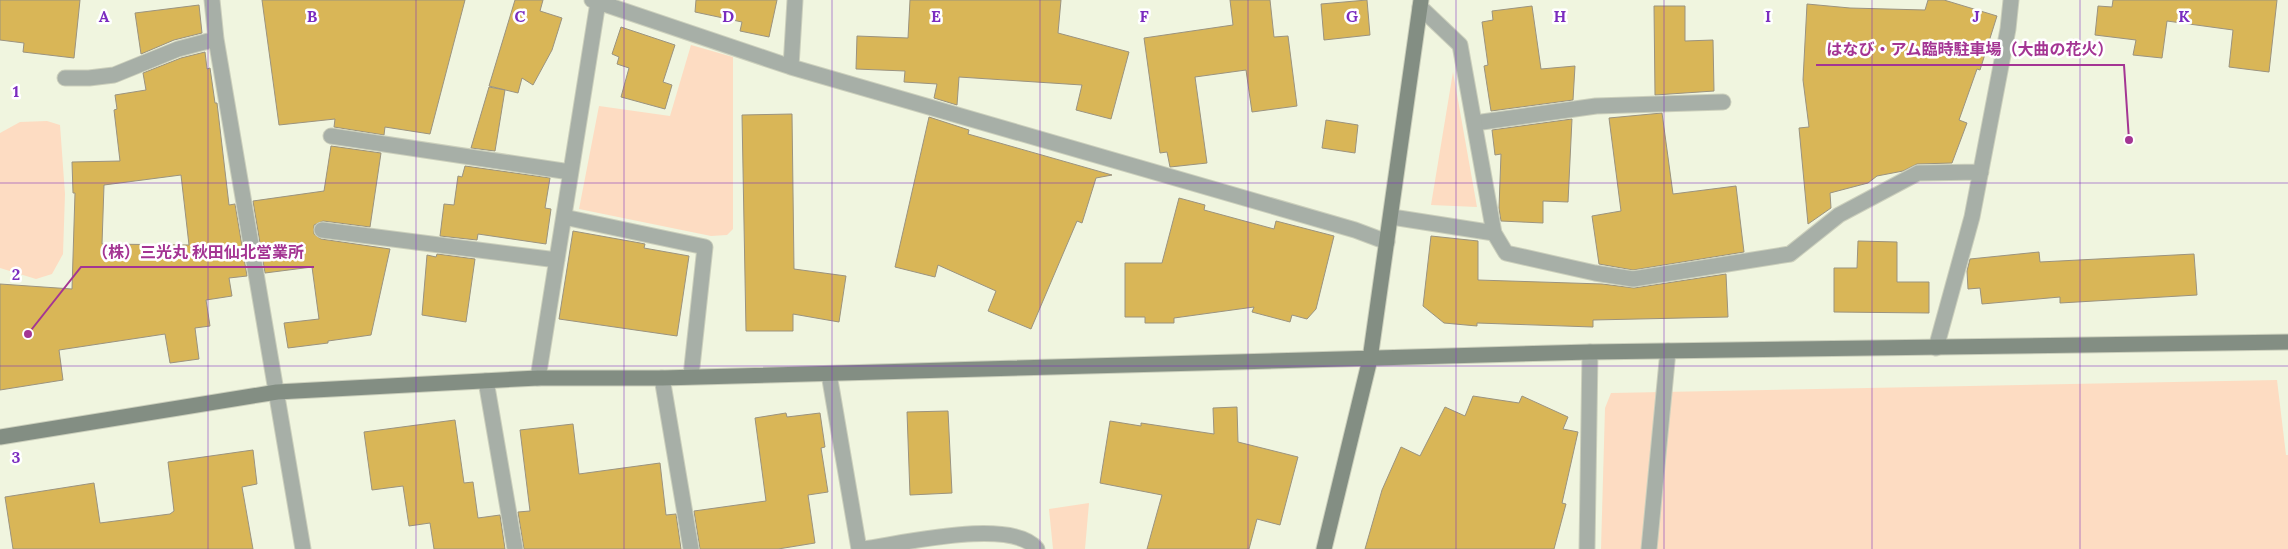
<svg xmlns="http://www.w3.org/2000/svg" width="2288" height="549" viewBox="0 0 2288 549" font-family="Lora,'Noto Sans JP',serif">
	<rect width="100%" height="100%" fill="#f0f5df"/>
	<path fill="#fddcc2" d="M691,45l42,12v172l-6,6 -16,1 -132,-27 20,-103 71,10z
		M1453,72l24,135 -46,-2z
		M47,121l13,4 5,69 -2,60 -11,20 -16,5 -36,-11v-135l20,-11z
		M2277,380l9,75h2v94h-687l4,-141 6,-15z
		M1089,503l-4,46h-32l-4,-40z"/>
	<path fill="#d9b657" stroke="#9b937f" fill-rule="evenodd" d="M0,0h80l-6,58 -51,-6 1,-9 -24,-3z
		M262,0h203l-35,134 -45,-7 -1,8 -50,-8 1,-8 -56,6z
		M515,0h28l-3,11 22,7 -10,32 -19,35 -11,-7 -4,15 -29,-7z
		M696,0h81l-8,37 -29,-6 2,-9 -47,-10z
		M910,0h151l-3,33 71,19 -18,67 -35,-9 6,-25 -123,-8 -2,28 -23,-7 3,-14 -33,-2 1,-11 -49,-2 1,-33 51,2z
		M1230,0h40l4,37 14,-1 9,70 -45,6 -6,-42 -51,7 12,86 -37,4 -3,-15 -7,1 -16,-115 89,-13z
		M1367,0l3,35 -46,5 -3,-36z
		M1928,0h16l53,16 -17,54 -3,-1 -18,51 8,3 -15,40 -35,1 -14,7 -26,5 -9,7 -38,10 1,15 -23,16 -9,-96 10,-1 -6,-47 4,-76 43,4 75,2z
		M2113,0h164l-8,72 -40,-5 4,-37 -66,-9 -5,37 -29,-3 3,-15 -41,-5 3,-29 14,1z
		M199,5l3,28 -28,7 -33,14 -6,-41z
		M1532,6l9,63 34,-3 -2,34 -82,11 -7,-45 4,-1 -6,-43 11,-2 -1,-9z
		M1654,6h31v35l28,-1 1,51 -59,4z
		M621,27l54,18 -12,37 9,3 -7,24 -44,-12 8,-29 -12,-4 2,-7 -7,-3z
		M205,52l2,17 3,-1 5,35h2l12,102 6,-1 12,72 -18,2 3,18 -26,4 4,26 -15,2 4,31 -29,4 -5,-29 -106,16 4,30 -63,10v-106l72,5 3,-96h-2l-1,-31 48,-1 -6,-51 3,-1 -2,-14 31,-5 -3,-17 38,-15zM181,175l8,70 -87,-1 2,-59z
		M489,87l16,3 -10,61 -24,-3z
		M1662,113l11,81 63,-8 8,66 -111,18 -34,-6 -7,-48 29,-5 -12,-93z
		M792,114l2,155 52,7 -7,46 -46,-8v17h-47l-4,-216z
		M929,117l40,13 -1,4 144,41 -16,3 -14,45 -5,-2 -46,108 -43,-18 8,-20 -58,-26 -3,12 -40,-10z
		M1572,119l-4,83 -25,-1v22l-42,-2 -2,-13 2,-54 -6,1 -3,-25z
		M1326,120l32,5 -3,28 -33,-5z
		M331,146l50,7 -11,74 -47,-6 -9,4v9l7,5 69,10 -19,86 -43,6v2l-40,5 -4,-25 35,-4 -7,-52 -47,6 -12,-72 71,-10z
		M465,166l85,12 -5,30 6,1 -5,35 -68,-10 -1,6 -37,-4 4,-32 10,1 4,-29 4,1z
		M1179,198l26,7 -1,5 70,19 2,-8 58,15 -18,73 -9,10 -15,-4 -2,7 -38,-10 2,-5 -80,11v5h-29v-6h-20v-54h37z
		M573,231l67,12 5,1 -1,4 45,8 -12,80 -118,-17z
		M1431,236l47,5v39l124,4 32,4 92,-14 2,43 -135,3v7l-116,-4v3l-33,-3 -21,-17z
		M1858,241l39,1v40h32v31l-95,-1v-44h23z
		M2039,252l1,10 154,-8 3,41 -137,8v-6l-78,7 -2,-16 -12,1 -1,-18 3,-12z
		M437,254l38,5 -9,63 -44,-7 5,-60 9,2z
		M1473,396l46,7 3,-7 46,21 -5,12 15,3 -16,71 4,1 -12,45h-189l17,-59 19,-43 19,9 25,-49 20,9z
		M1237,407l1,35 60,15 -18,68 -23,-6 -8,30h-102l15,-54 -62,-12 10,-62 31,5v-3l73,11 -1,-26z
		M948,411l4,82 -42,2 -3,-83z
		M786,413l1,4 33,-4 5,34 -4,1 7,44 -20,3 7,48 -37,6h-78l-6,-38 72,-10 -11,-83z
		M455,420l9,63 9,-1 5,36 22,-3 5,34h-71l-4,-26 -21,3 -6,-40 -31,4 -8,-58z
		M573,424l6,50 81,-11 6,52 10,-1 5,35h-157l-6,-37 12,-1 -10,-81z
		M253,450l4,34 -15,3 11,62h-240l-8,-52 89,-14 6,40 70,-9 4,-3 -6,-49z"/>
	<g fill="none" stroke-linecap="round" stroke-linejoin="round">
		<defs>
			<path id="lane" d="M1475,123l121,-17 127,-4"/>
			<path id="street" d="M212,0l4,39 87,510
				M592,0l199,67 564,163 32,12
				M791,67l4,-67
				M65,78h24l25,-3 64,-26 38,-10
				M331,136l239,36
				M564,217l141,30 -14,129
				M1392,217l102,16 -34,-188 -40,-38
				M322,230l235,30
				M1494,233l12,20 89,20 38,6 157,-25 49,-39 79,-42 63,-1
				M1936,348l36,-131 36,-188 3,-29
				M829,374l30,175
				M538,378l60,-376
				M662,378l29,171
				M486,381l29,168
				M863,549c38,-5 149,-32 174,0
				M1587,549l3,-197
				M1649,549l19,-198"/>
			<path id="secondary" d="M0,437l277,-45 261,-14h124l928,-26 698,-10
				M1324,549l46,-190 51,-359"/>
		</defs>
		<use href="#lane" stroke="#cbcfbc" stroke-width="17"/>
		<use href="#street" stroke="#cbcfbc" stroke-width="17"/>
		<use href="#secondary" stroke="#cbcfbc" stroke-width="17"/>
		<use href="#lane" stroke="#a7afa7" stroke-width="15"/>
		<use href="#street" stroke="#a7afa7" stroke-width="15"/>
		<use href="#secondary" stroke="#838e83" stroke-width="15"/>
	</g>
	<path fill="none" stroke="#7b2cbf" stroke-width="1" stroke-opacity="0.55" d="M208,0v549M416,0v549M624,0v549M832,0v549M1040,0v549M1248,0v549M1456,0v549M1664,0v549M1872,0v549M2080,0v549M0,183h2288M0,366h2288"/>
	<g font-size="16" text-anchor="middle" font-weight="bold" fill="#7b2cbf" stroke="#fff" stroke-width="5" stroke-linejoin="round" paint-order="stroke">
		<text x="104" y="22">A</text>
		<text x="312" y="22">B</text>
		<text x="520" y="22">C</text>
		<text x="728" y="22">D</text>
		<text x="936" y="22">E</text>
		<text x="1144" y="22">F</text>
		<text x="1352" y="22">G</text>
		<text x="1560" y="22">H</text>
		<text x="1768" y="22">I</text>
		<text x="1976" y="22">J</text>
		<text x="2184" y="22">K</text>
		<text x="16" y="97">1</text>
		<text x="16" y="280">2</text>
		<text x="16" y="463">3</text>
	</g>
	<path fill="none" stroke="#a43593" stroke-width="2" d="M2129 140L2124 65H1816M28 334L81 267H314"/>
	<g fill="#a43593" stroke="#fff" stroke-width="2">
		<circle cx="2129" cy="140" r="5"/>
		<circle cx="28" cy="334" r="5"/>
	</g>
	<g font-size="16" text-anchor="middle" font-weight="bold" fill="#a43593" stroke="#fff" stroke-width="5" stroke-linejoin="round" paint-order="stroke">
		<text x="1970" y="55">はなび・アム臨時駐車場（大曲の花火）</text>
		<text x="198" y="258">（株）三光丸 秋田仙北営業所</text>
	</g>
</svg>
